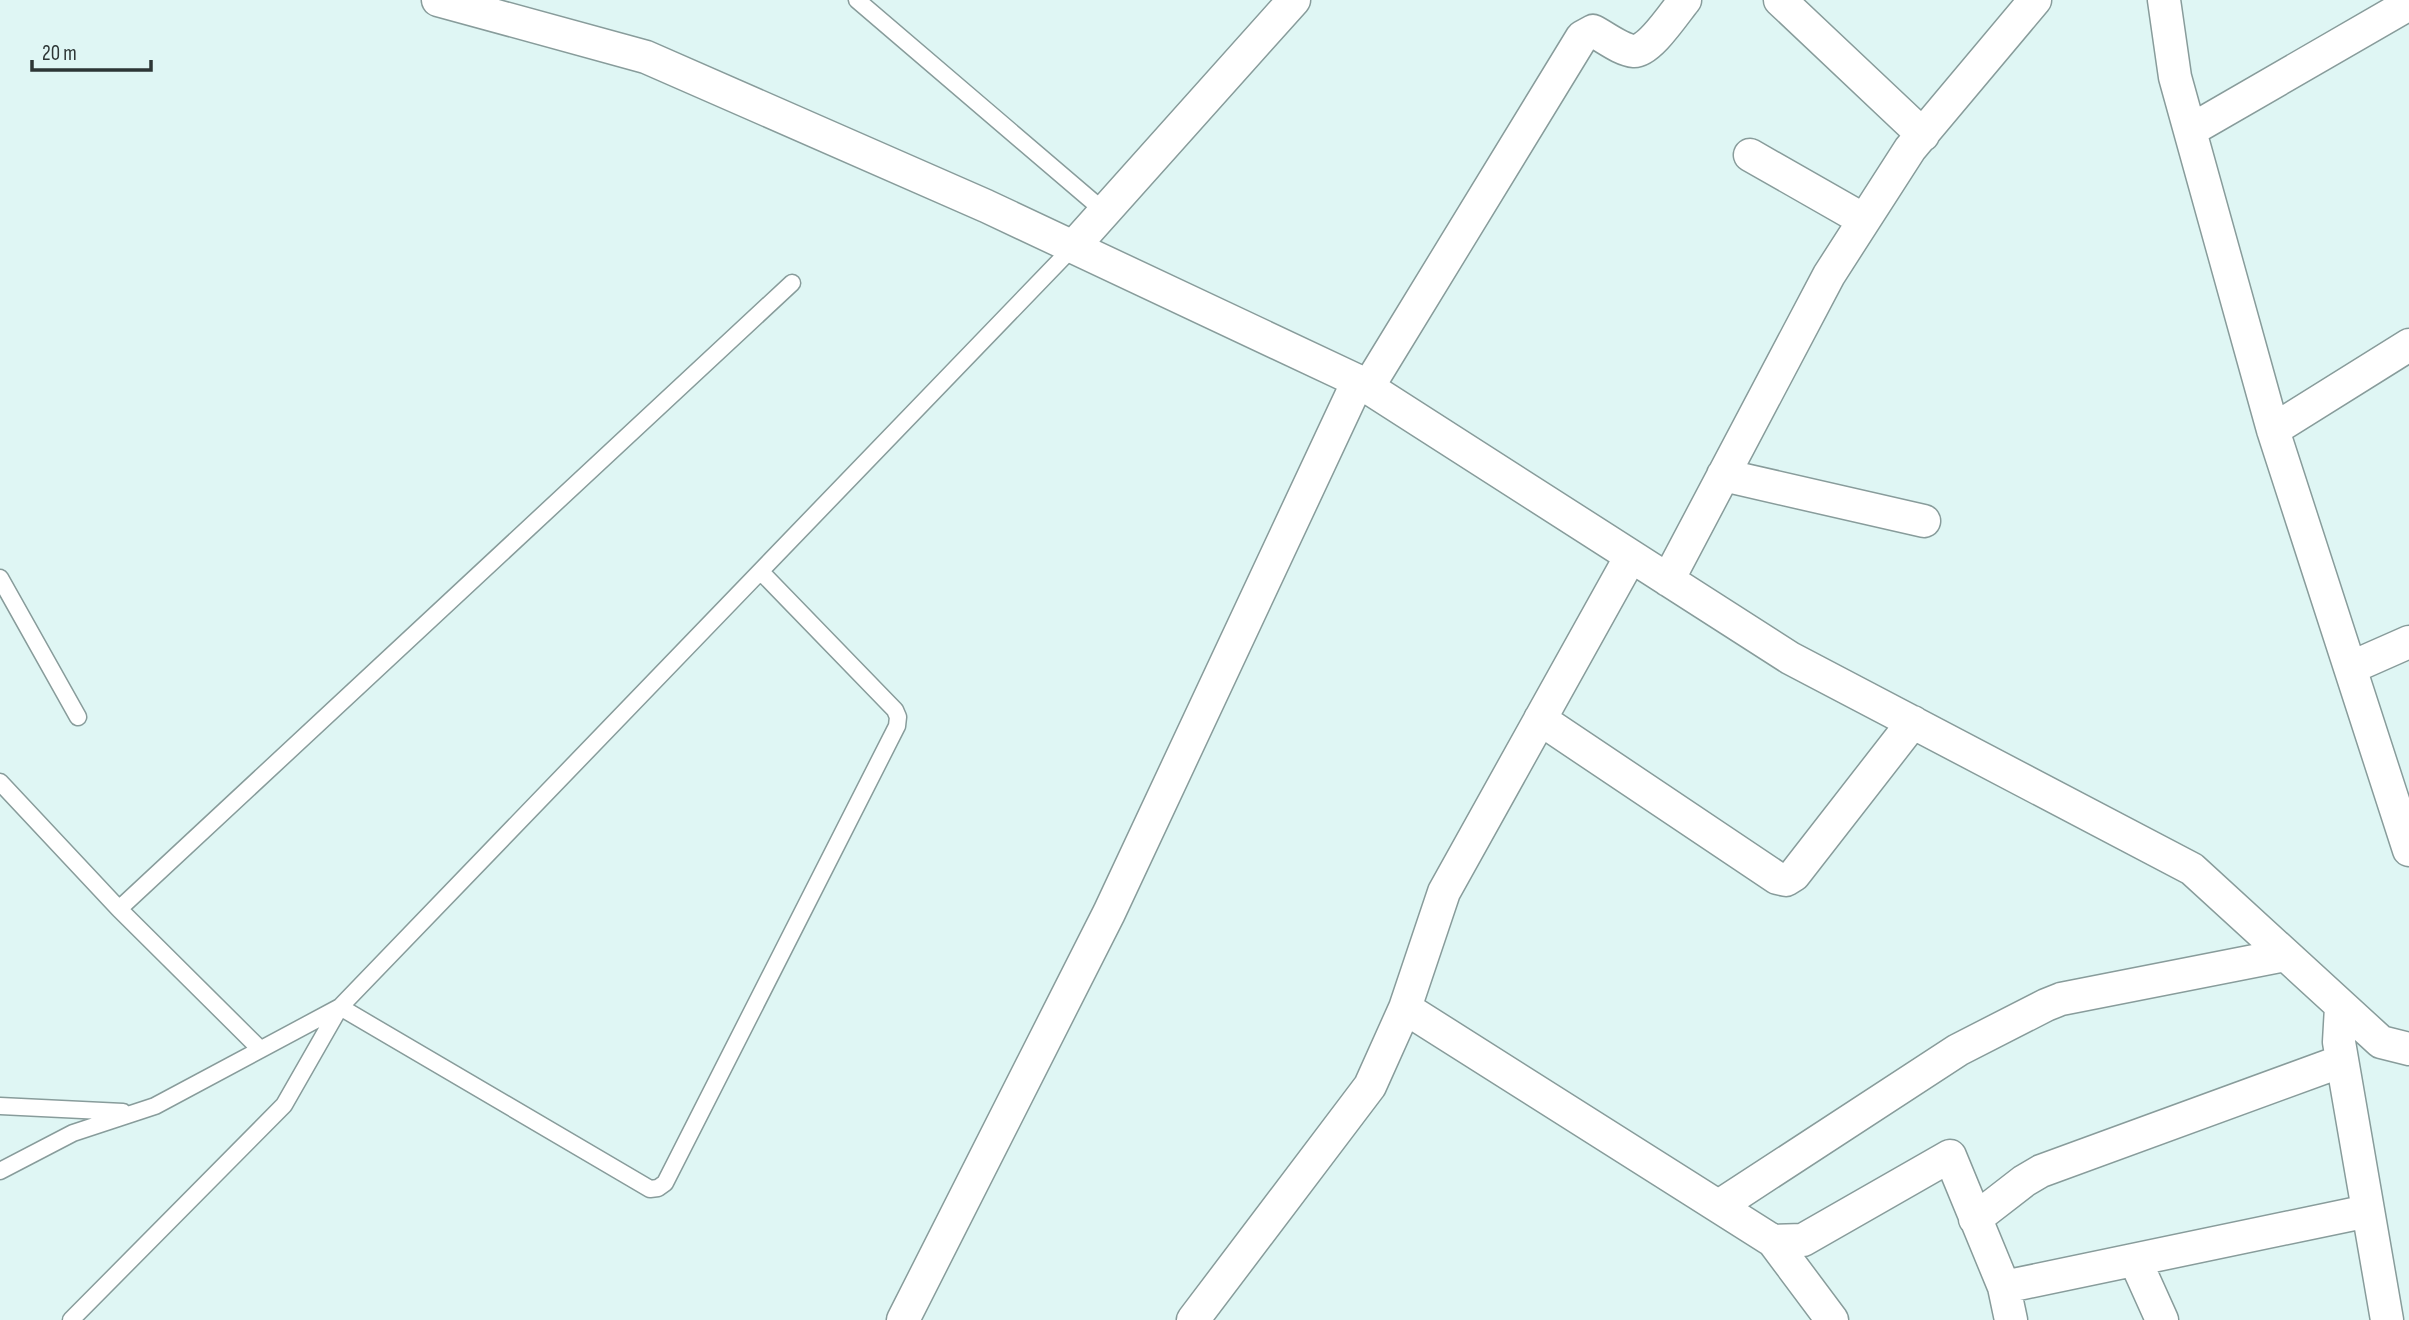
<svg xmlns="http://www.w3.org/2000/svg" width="2409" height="1320" viewBox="0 0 2409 1320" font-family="'Sofia Sans Condensed',sans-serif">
	<rect width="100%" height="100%" fill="#dff6f4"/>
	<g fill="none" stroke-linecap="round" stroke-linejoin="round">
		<defs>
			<path id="service" d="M857,0l248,212
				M0,578l78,139
				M0,782l119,127 141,140
				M119,909l673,-626
				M0,1106l123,6
				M0,1171l73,-38 82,-27 185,-99 310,182 8,-1 7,-5 232,-457 1,-9 -3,-7 -129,-133 -7,-4
				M71,1320l213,-215 56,-98 734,-761"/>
			<path id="minor" d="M438,0l208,57 340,149 372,175 432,277 402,211 189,173 28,7
				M1780,0l143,135
				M2164,0l11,77 98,353 136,420
				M2191,130l218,-126
				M1750,155l114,65
				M1074,246l220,-246
				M1368,387l214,-350 11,-6c12,6 28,19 41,20 15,1 41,-39 51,-51
				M2273,430l136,-85
				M1723,475l201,46
				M1668,580l161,-305 81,-126 125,-149
				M2350,668l59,-26
				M1540,719l237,159 9,2 8,-5 119,-153
				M2341,1007l-2,35 48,278
				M1405,1008l368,233 30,-1 147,-84 54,131 7,33
				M1719,1206l239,-156 88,-45 15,-6 224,-44
				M1975,1219l49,-38 17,-10 301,-110
				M1773,1241l59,79
				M2135,1260l27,60
				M2004,1287l364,-76
				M903,1320l206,-407 249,-532
				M1193,1320l177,-234 35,-78 39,-116 187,-336"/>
		</defs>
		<use href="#service" stroke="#889c9b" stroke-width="19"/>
		<use href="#minor" stroke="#889c9b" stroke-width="35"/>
		<use href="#service" stroke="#fff" stroke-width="16"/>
		<use href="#minor" stroke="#fff" stroke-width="32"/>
	</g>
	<path d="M32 60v10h119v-10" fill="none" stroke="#2d3635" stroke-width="3.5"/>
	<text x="42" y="60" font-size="21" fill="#2d3635" stroke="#dff6f4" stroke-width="5" paint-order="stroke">20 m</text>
</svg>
